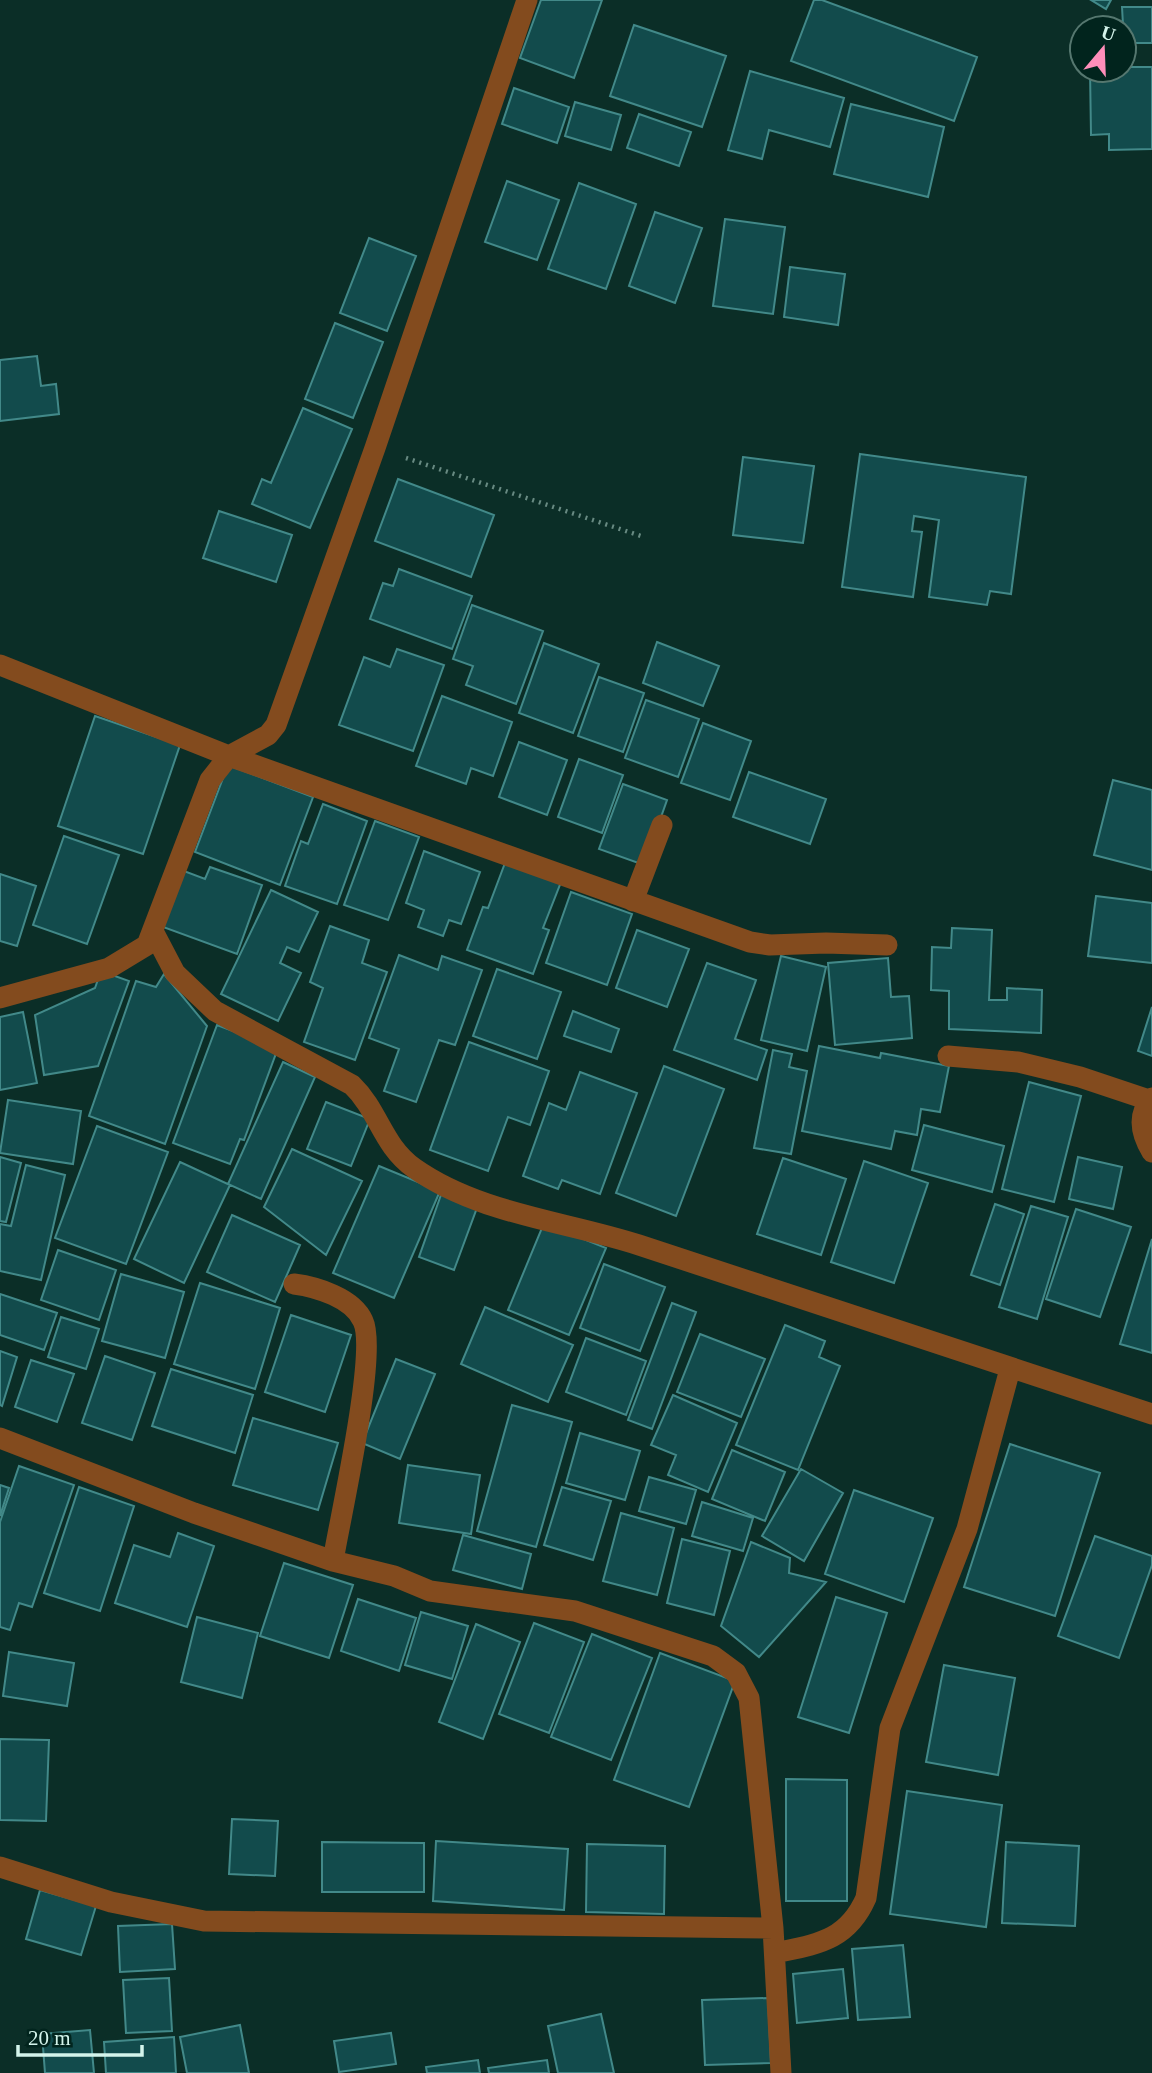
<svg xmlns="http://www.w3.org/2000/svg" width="1152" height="2073" viewBox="0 0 1152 2073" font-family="'Times New Roman',serif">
	<rect width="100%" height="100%" fill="#0b2e27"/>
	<path fill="#124b4c" stroke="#428989" stroke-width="2" d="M541,0h61l-28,78 -54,-20z
		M814,0h8l155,57 -23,64 -163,-60z
		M1091,0h20l-5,9z
		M1122,7h30v36h-28z
		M634,25l92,31 -24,71 -92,-31z
		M1124,67h28v82l-43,1v-16l-18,1 -1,-65h34z
		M750,71l94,27 -14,49 -61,-17 -7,29 -34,-9z
		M514,88l55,19 -12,36 -55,-19z
		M575,102l46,13 -10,35 -46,-14z
		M851,104l93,23 -16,70 -94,-23z
		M639,114l52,18 -12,34 -52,-18z
		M507,181l52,19 -22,60 -52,-18z
		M579,183l57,21 -30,85 -58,-20z
		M655,212l47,16 -27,75 -46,-17z
		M725,219l60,8 -12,87 -60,-8z
		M369,238l47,18 -29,75 -47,-18z
		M790,267l55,7 -7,51 -54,-8z
		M335,323l48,19 -30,76 -48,-19z
		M37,356l4,30 15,-2 3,30 -59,7v-61z
		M303,408l49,21 -42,99 -58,-24 10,-25 9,4z
		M860,454l166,23 -15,117 -21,-3 -3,14 -58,-8 10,-77 -25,-4 -2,15 10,1 -9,65 -71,-10z
		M743,457l71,9 -11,77 -70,-8z
		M398,479l96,36 -23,62 -96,-36z
		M219,511l73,24 -16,47 -73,-24z
		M399,569l73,27 -20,53 -82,-30 13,-36 10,3z
		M472,605l71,26 -27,73 -50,-19 7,-19 -20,-7z
		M657,642l62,24 -16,40 -60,-23z
		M544,643l55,21 -26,69 -54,-20z
		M397,649l47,16 -31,86 -74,-26 25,-68 26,10z
		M599,677l45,16 -21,59 -45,-16z
		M442,696l70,26 -19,54 -22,-8 -5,16 -50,-18z
		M646,700l53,19 -21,58 -53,-19z
		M95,716l85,29 -37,109 -85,-28z
		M703,723l48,18 -21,59 -49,-17z
		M519,742l48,18 -20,55 -48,-18z
		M579,759l44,16 -21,58 -44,-16z
		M228,765l85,32 -33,88 -85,-33z
		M749,772l77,27 -16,45 -77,-27z
		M1113,780l39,10v80l-58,-15z
		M623,784l44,16 -23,65 -45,-16z
		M323,804l44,17 -30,83 -52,-18 16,-45 7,3z
		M375,821l44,16 -31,83 -44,-15z
		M64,836l55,19 -32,89 -54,-19z
		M424,851l56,21 -19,52 -12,-4 -6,16 -25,-9 6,-17 -18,-7z
		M505,863l56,19 -18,46 6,2 -16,44 -66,-24 16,-43 5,1z
		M210,867l52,18 -25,69 -74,-27 21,-56 21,8z
		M0,874l36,12 -19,60 -17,-5z
		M271,890l47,22 -19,40 -12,-5 -7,16 21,10 -23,48 -57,-27z
		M571,892l61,22 -25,71 -61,-22z
		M1096,896l56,7v60l-64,-7z
		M330,926l39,14 -7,23 25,9 -32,88 -51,-18 19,-54 -13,-6z
		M952,928l40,2 -3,70h18v-12l35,2 -1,43 -92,-4v-38l-18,-1 1,-43 19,1z
		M637,930l52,19 -22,58 -51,-19z
		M399,955l39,15 4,-14 40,14 -27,75 -16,-5 -23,62 -32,-11 15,-42 -30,-11z
		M781,956l45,11 -19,84 -46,-11z
		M888,958l3,39 18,-1 3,42 -77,7 -7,-82z
		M707,963l49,17 -21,59 32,11 -10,30 -83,-30z
		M497,969l64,23 -24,67 -64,-23z
		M101,971l28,10 -31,85 -54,9 -9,-60 60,-27z
		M164,974l43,52 -42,118 -76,-28 47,-135 20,6z
		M1152,1007v49l-14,-5z
		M573,1011l46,18 -8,23 -47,-16z
		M23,1012l14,71 -37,7v-73z
		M217,1025l61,23 -34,92 -4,-1 -10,25 -57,-21z
		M469,1042l80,29 -19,54 -22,-8 -20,54 -58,-21z
		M819,1046l61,12 1,-5 68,13 -9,46 -19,-3 -4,26 -22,-4 -4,18 -89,-18z
		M773,1050l19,4 -3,13 18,4 -16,83 -37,-6z
		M283,1062l32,15 -54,122 -33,-15z
		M664,1066l60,23 -48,127 -60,-23z
		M580,1072l57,21 -37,101 -38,-14 -4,9 -35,-13 26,-73 17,7z
		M1029,1082l52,14 -27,106 -52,-13z
		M8,1100l73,11 -8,53 -73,-11z
		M326,1102l44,17 -19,47 -44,-17z
		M924,1125l80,21 -12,46 -80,-22z
		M97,1126l71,26 -42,112 -71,-26z
		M292,1149l70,32 -36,74 -62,-48z
		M0,1157l21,6 -15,59 -6,-1z
		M1078,1157l44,10 -9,42 -44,-10z
		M783,1158l63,21 -25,76 -64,-21z
		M864,1161l64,22 -34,100 -63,-21z
		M180,1162l50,23 -46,98 -50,-24z
		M26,1165l39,10 -24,105 -41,-9v-47l11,2z
		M379,1166l61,25 -46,107 -61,-25z
		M442,1192l36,13 -24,65 -35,-13z
		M995,1204l29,10 -24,71 -29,-10z
		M1031,1206l37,11 -31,102 -38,-12z
		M1076,1209l55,18 -31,90 -54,-18z
		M232,1215l68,30 -25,57 -68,-30z
		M544,1223l62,25 -37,87 -61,-25z
		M1152,1239v114l-32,-9z
		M58,1250l58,20 -17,50 -58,-20z
		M604,1264l61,23 -25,64 -60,-23z
		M121,1274l63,18 -19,66 -63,-17z
		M200,1283l80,25 -25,81 -81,-25z
		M0,1294l57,19 -13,37 -44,-15z
		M672,1303l24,9 -44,117 -24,-9z
		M485,1307l88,38 -25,57 -87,-38z
		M291,1315l60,20 -26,77 -60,-20z
		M61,1317l38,12 -13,40 -38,-12z
		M785,1325l40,16 -6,16 21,9 -42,104 -62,-25z
		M700,1334l65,25 -24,58 -64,-25z
		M586,1338l60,23 -20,54 -60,-23z
		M0,1351l17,6 -15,49 -2,-1z
		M105,1356l50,17 -23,67 -50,-17z
		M396,1359l39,15 -35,85 -38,-16z
		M31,1360l43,14 -17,48 -42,-15z
		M171,1369l82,26 -18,58 -83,-27z
		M673,1395l64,28 -29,69 -40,-17 8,-20 -25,-10z
		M512,1405l60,17 -36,125 -59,-16z
		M253,1418l85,25 -20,67 -85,-25z
		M580,1433l60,18 -15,49 -59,-17z
		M1010,1444l90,29 -45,143 -91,-29z
		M732,1450l53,22 -20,49 -53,-22z
		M408,1465l72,10 -9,59 -72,-11z
		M19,1466l55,19 -42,122 -13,-4 -9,27 -10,-3v-105z
		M801,1469l42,24 -39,68 -42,-25z
		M649,1477l47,13 -10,34 -47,-13z
		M0,1485l9,3 -9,28z
		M79,1487l55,19 -34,105 -56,-18z
		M562,1487l49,14 -18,59 -49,-15z
		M854,1490l79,28 -29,84 -79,-28z
		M702,1502l51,16 -10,33 -51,-15z
		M621,1513l53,15 -17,67 -54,-14z
		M178,1533l36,13 -27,81 -72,-24 19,-58 36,12z
		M463,1535l68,19 -9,35 -69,-19z
		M1095,1536l57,20v9l-33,93 -61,-22z
		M682,1539l48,12 -16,64 -47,-12z
		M751,1542l39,16 -1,15 37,9 -67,75 -38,-31z
		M284,1563l69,22 -24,73 -69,-22z
		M836,1597l51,16 -38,120 -51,-16z
		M358,1599l58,19 -17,53 -58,-20z
		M421,1612l47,14 -16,53 -47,-14z
		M197,1617l61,16 -16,65 -61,-16z
		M534,1623l50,19 -35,91 -50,-19z
		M476,1624l44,18 -37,97 -44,-17z
		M592,1634l60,24 -41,102 -60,-23z
		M9,1652l65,11 -7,43 -64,-10z
		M660,1653l75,28 -46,126 -75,-27z
		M944,1665l71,13 -17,97 -72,-13z
		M0,1739l49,1 -3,81 -46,-1z
		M786,1779l61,1v121h-61z
		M907,1791l95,14 -16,122 -96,-13z
		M232,1819l46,2 -3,55 -46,-2z
		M436,1841l132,8 -4,61 -131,-9z
		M322,1842l102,1v49h-102z
		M1006,1842l73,4 -4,80 -73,-3z
		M587,1844l78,2 -1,68 -78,-2z
		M40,1890l56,16 -15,49 -55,-16z
		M172,1924l3,45 -55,3 -2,-46z
		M903,1945l7,72 -52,3 -6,-71z
		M843,1969l5,49 -51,5 -4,-49z
		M169,1978l3,53 -46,2 -3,-53z
		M768,1998l3,65 -66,2 -3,-65z
		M601,2014l13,59h-56l-10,-47z
		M240,2025l9,48h-62l-7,-36z
		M90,2030l4,43h-49l-3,-39z
		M391,2033l5,31 -57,8 -5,-31z
		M174,2037l2,36h-70l-2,-31z
		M478,2060l2,13h-53l-1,-6z
		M547,2060l2,13h-60l-1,-5z"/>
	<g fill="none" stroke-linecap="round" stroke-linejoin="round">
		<path stroke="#688a82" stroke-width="4.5" stroke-dasharray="2 5" stroke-linecap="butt" d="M406,458l235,78"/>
		<path stroke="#834b1e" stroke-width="21" d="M0,665l229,91 521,186 20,3 56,-2 61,2
			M633,901l29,-76
			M153,931l22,42 40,38 137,74c27,26 30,60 62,83 65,46 151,53 225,77 171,55 341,114 513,169
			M0,998l109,-30 38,-23 63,-165 19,-24 39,-21 8,-10 99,-277 152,-448
			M948,1056l70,6 62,15 69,23
			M1152,1098c-15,17 -11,36 0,54
			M294,1284c23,3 59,14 69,37 15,31 -23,197 -30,240
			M0,1438l194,75 139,48 61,15 36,15 145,20 138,45 23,17 13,25 24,230 8,145
			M0,1867l111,35 93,19 569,7
			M775,1953c42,-9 72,-12 91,-55l24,-170 77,-199 43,-160"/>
	</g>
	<g transform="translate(1103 49) rotate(19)"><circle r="33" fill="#01241d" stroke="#55776f" stroke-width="2"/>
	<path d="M0-5L12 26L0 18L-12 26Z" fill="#ff8eba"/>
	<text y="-10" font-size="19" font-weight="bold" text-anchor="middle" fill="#d4f4eb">U</text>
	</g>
	<path d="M18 2045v10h124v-10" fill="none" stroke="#d4f4eb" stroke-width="3.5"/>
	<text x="28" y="2045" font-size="21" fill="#d4f4eb" stroke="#01241d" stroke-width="5" paint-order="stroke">20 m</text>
</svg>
